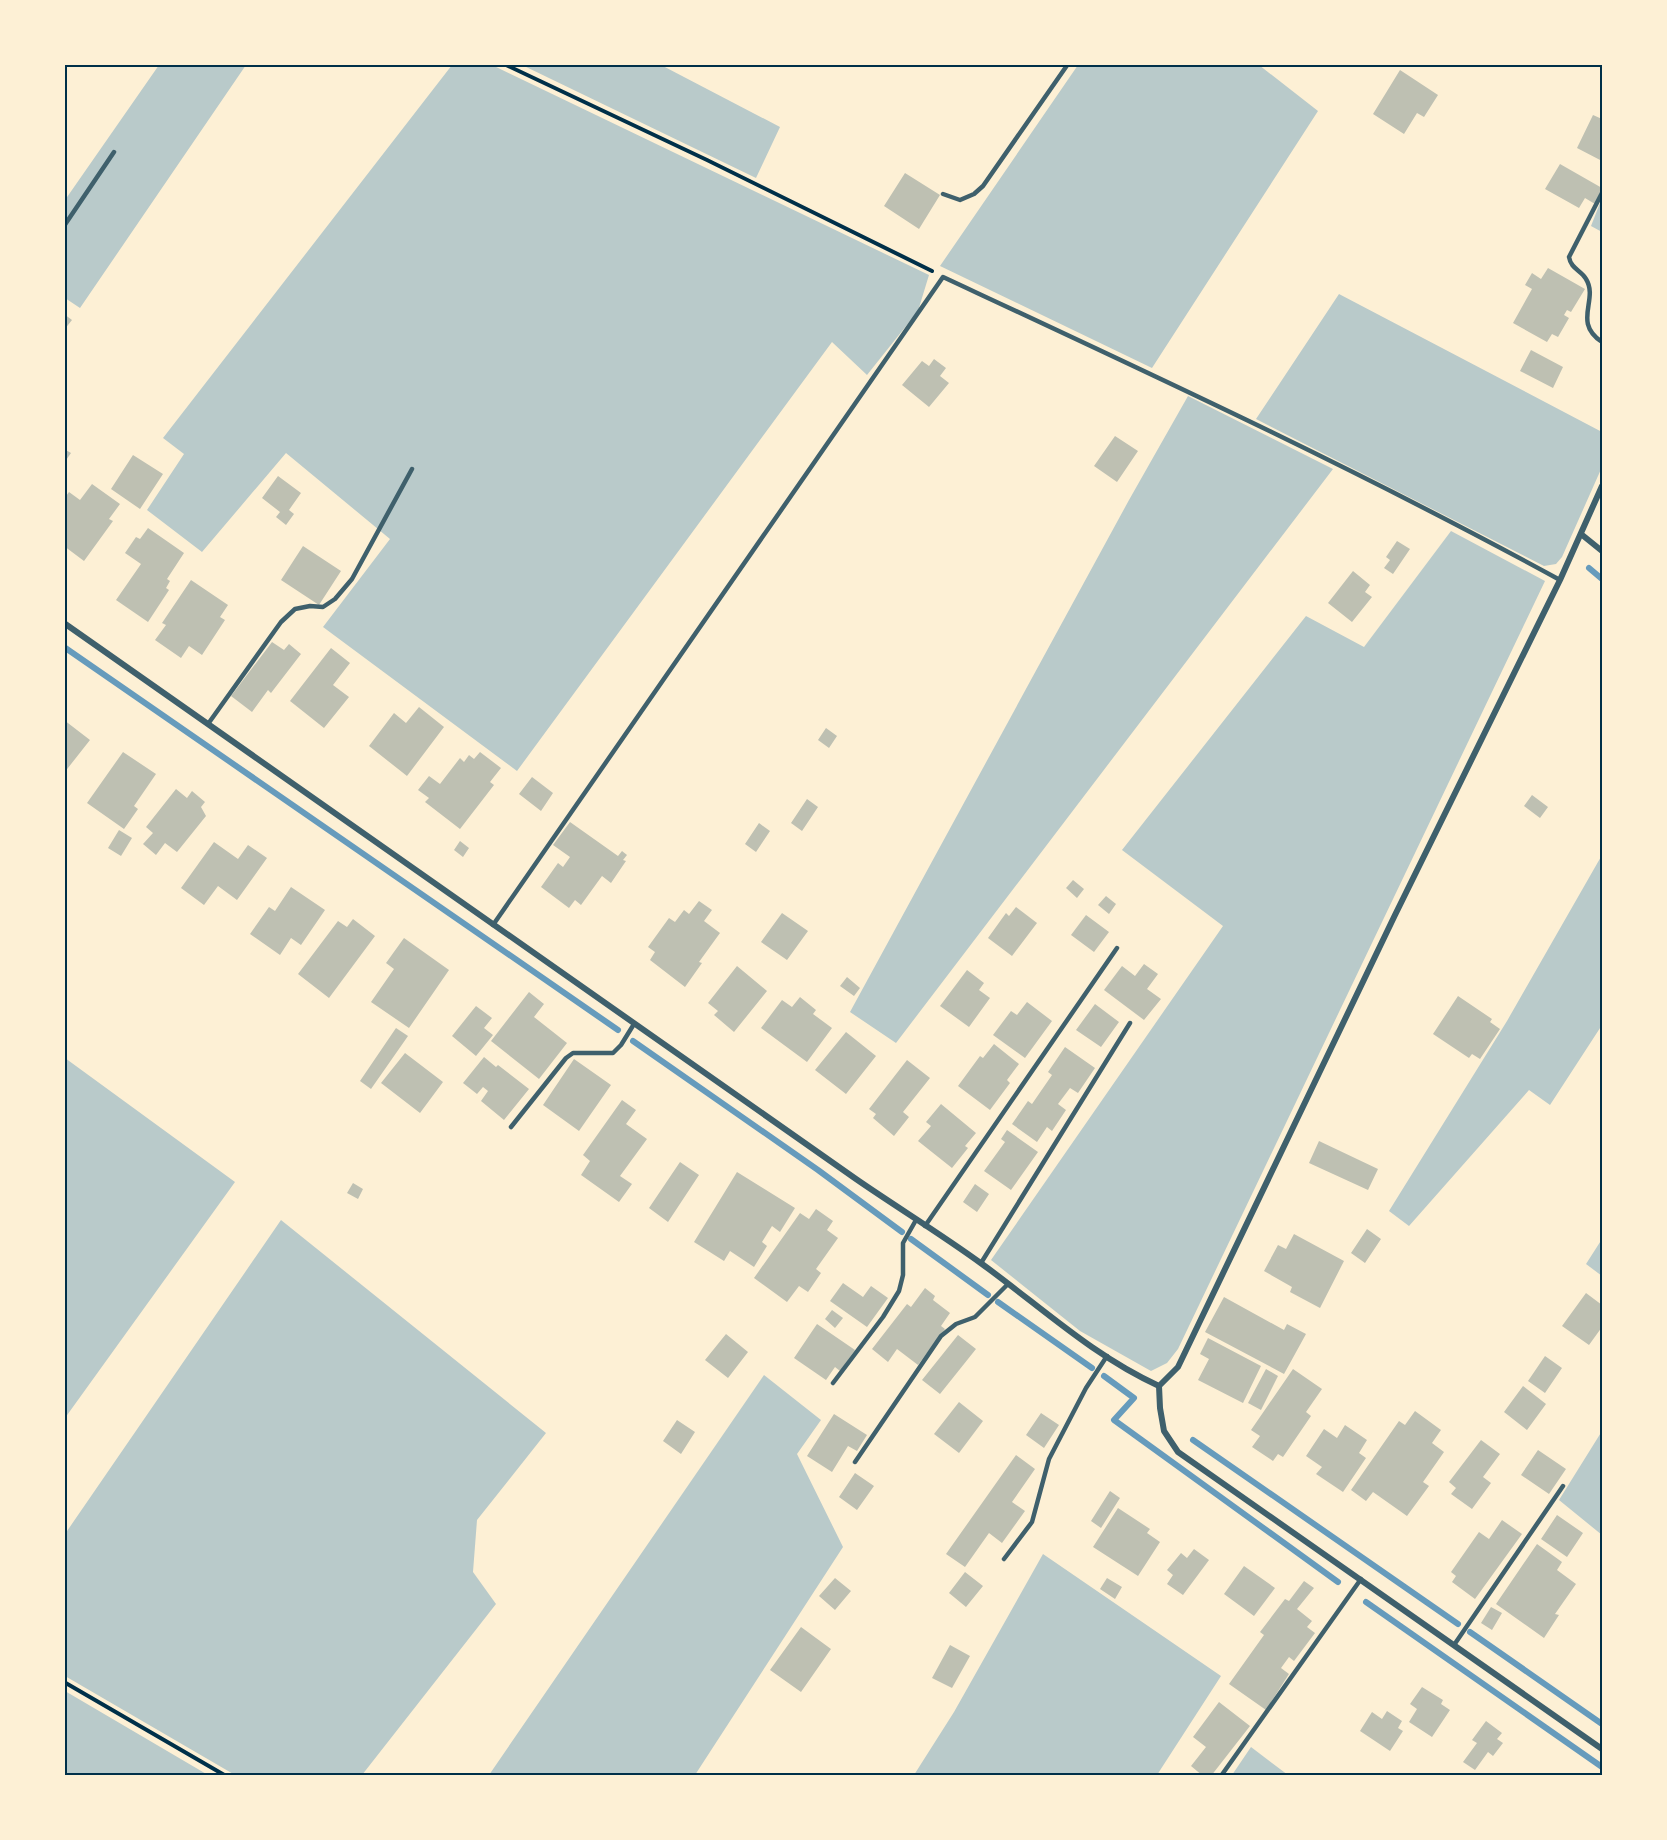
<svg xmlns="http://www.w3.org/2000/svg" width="1667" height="1840" viewBox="0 0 1667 1840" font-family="'IBM Plex Sans',sans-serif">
	<rect width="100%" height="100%" fill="#fdf0d5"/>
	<path fill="#b9caca" d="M159,65h87l-166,243 -15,-10v-98z
		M452,65h40l437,210 -11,36 -51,64 -35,-33 -315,429 -194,-144 67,-88 -104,-86 -84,99 -55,-42 37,-56 -21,-16z
		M522,65h139l119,62 -24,51z
		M1078,65h181l59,46 -166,257 -212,-102z
		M1602,198v34l-11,-6z
		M1339,294l263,138v35l-40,90 -6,7 -12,2 -288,-147z
		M1188,396l145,73 -437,574 -46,-31 279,-512z
		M1451,531l94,50 -367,768 -11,14 -16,8 -71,-40 -89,-71 232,-334 -101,-76 184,-234 58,31z
		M1602,855v170l-52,80 -21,-15 -120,136 -20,-15 118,-190z
		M65,1058l170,124 -170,236z
		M281,1220l265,213 -69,87 -4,52 23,32 -134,171h-127l-170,-99v-142z
		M1602,1239v37l-16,-12z
		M764,1375l57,45 -24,34 46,93 -148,228h-206z
		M1602,1431v104l-43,-35z
		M1043,1554l178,122 -64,99h-243l40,-63z
		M65,1691l143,84h-143z
		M1251,1747l37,28h-56z"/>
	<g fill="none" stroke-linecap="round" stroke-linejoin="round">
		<path stroke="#669bbc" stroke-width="6" d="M1589,568l13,11
			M64,647l554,383
			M633,1041l185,129 84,62
			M911,1239l77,56
			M998,1302l94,66
			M1104,1376l30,22 -20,22 224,162
			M1193,1440l265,184
			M1366,1602l236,165
			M1470,1632l132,92"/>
	</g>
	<path fill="#bec0b2" d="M1400,70l38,25 -14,22 -7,-4 -13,21 -31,-20z
		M1593,115l9,4v42l-25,-13z
		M1560,164l42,24 -7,16 -10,-6 -6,10 -34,-19z
		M905,173l35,22 -21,34 -35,-23z
		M1548,268l37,21 -14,23 -4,-2 -3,5 5,3 -11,19 -6,-3 -5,8 -34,-19 19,-34 -7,-4 7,-12 9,6z
		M64,314l8,6 -8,10z
		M1531,350l32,17 -10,21 -33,-17z
		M934,359l12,9 -6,8 9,7 -20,24 -27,-22 20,-24 7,5z
		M1115,436l23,15 -21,31 -23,-16z
		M64,449l7,4 -7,10z
		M133,455l30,19 -23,35 -29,-20z
		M278,476l23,17 -12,17 5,4 -8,11 -10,-8 4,-5 -18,-14z
		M92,484l28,20 -11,15 4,2 -29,40 -20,-15v-47l5,-7 11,8z
		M148,528l36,25 -17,26 3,2 -4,7 3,2 -21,32 -32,-22 25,-36 -16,-11 11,-16 4,2z
		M1397,541l13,8 -17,25 -9,-6 6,-8 -4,-3z
		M303,546l38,25 -22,34 -38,-25z
		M1353,571l17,14 -5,7 7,5 -20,25 -24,-19z
		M191,580l37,25 -8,12 5,3 -23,35 -13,-9 -8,12 -26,-18 11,-15 -4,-2z
		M272,642l12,8 5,-6 12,10 -30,39 -3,-3 -16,22 -21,-16z
		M331,648l19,15 -17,22 16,12 -25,31 -34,-27z
		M419,707l25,20 -37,49 -38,-30 25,-33 12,10z
		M64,720l26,20 -26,33z
		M826,728l11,8 -8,12 -11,-8z
		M123,752l33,22 -22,32 4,3 -14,20 -37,-26z
		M480,752l21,16 -11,14 4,3 -34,44 -35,-27 4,-4 -11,-8 11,-14 11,8 20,-26 4,4 5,-7 5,4z
		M532,777l21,16 -12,18 -22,-17z
		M176,789l11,9 5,-7 13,11 -4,5 5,9 -29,36 -12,-9 -9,12 -13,-11 10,-11 -7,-6z
		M1532,795l16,12 -8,11 -16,-12z
		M807,799l11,8 -16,24 -11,-8z
		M570,822l48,34 4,-5 5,4 -4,5 3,1 -15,22 -9,-7 -21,29 -6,-5 -6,8 -28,-21 17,-24 5,4 7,-10 -17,-12z
		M759,823l11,8 -14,21 -11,-8z
		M119,830l13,8 -11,18 -13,-8z
		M460,841l9,7 -6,9 -9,-7z
		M214,842l24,17 10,-14 19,13 -30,42 -19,-14 -14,19 -23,-17z
		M1073,880l11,9 -7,9 -11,-10z
		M291,887l34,23 -24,35 -10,-7 -11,17 -30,-21 19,-27 6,4z
		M1106,896l10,8 -7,10 -11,-9z
		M699,901l13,9 -8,11 16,12 -21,29 3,1 -17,24 -35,-27 5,-8 -7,-5 21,-29 6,4 9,-12 5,4z
		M1016,907l21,16 -25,33 -24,-18 18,-25 3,3z
		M782,913l26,18 -21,29 -26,-18z
		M1086,915l23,17 -15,20 -23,-17z
		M353,919l22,17 -46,62 -31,-24 40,-53 9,6z
		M404,938l45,32 -40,58 -38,-26 23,-33 -8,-6z
		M1144,964l14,10 -11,15 14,10 -17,21 -40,-30 18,-24 13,10z
		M737,966l30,25 -33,41 -20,-17 4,-4 -10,-8z
		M967,970l17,13 -5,7 11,8 -21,29 -29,-21z
		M847,977l13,11 -6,8 -14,-10z
		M529,992l15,12 -10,13 33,26 -28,36 -48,-38z
		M1458,996l34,23 -2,3 10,7 -20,30 -8,-5 -3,4 -36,-24z
		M800,997l16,13 -3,4 19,14 -25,34 -46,-34 21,-28 10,7z
		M1027,1002l25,19 -27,37 -32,-23 18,-24 6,4z
		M1095,1004l24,18 -18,25 -25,-17z
		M476,1006l16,12 -8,10 9,7 -17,21 -24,-20z
		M396,1028l12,8 -37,53 -11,-8z
		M846,1032l30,24 -30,38 -31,-24z
		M994,1044l25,20 -12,16 3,3 -20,27 -32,-24 22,-30 3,2z
		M1065,1047l30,21 -17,25 -8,-5 -12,16 8,6 -14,21 -5,-4 -10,15 -25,-18 16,-23 4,3 20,-29 -4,-3z
		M405,1053l38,29 -23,31 -39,-30z
		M484,1057l12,10 2,-2 31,24 -25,31 -23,-19 7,-10 -5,-4 -6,7 -14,-11z
		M574,1059l37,26 -32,46 -36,-26z
		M907,1060l23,18 -27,34 6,5 -15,19 -21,-18 3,-4 -7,-5z
		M622,1100l14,10 -10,14 21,15 -27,37 12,8 -13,18 -38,-27 9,-14 -7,-6z
		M941,1104l35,29 -11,13 3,2 -16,20 -34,-27 13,-15 -5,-4z
		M1007,1130l31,22 -27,38 -27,-19 21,-29 -4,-3z
		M1319,1141l59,28 -10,21 -59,-27z
		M680,1162l19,13 -31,47 -19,-14z
		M737,1172l58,36 -15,24 -8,-6 -10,16 5,4 -13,21 -24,-16 -6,10 -30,-19z
		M353,1183l10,6 -5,10 -11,-6z
		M975,1184l14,10 -12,18 -14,-10z
		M816,1209l17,12 -6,9 11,8 -22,31 5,4 -13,19 -9,-6 -12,16 -33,-24 46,-65 9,6z
		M1367,1229l14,10 -16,24 -14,-10z
		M1294,1234l50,27 -24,47 -30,-16 2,-5 -28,-16 14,-26 8,4z
		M843,1283l20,14 8,-11 17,12 -21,29 -37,-26z
		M925,1288l10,8 -2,4 17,13 -9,13 4,3 -27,36 -21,-16 -9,13 -16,-13 35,-45 4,3z
		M1586,1293l16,12v22l-13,18 -27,-19z
		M1224,1297l60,33 3,-6 19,10 -22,40 -79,-42z
		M832,1310l11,8 -8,10 -10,-9z
		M817,1324l38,26 -15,21 -5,-4 -9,13 -32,-22z
		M726,1334l22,18 -20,26 -23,-18z
		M958,1335l18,14 -36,45 -18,-14z
		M1208,1338l53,28 -18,37 -45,-23 11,-21 -9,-5z
		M1545,1356l17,12 -17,25 -17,-12z
		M1266,1369l12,7 -17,34 -13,-7z
		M1293,1369l29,20 -16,23 5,4 -28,41 -5,-3 -5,7 -21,-14 8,-11 -9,-6z
		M1523,1386l23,18 -19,26 -23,-18z
		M959,1402l24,19 -24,32 -25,-19z
		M1415,1411l26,19 -9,13 12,9 -21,30 6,4 -22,30 -34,-24 -7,9 -15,-11 48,-69 6,4z
		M1041,1413l18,12 -15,23 -18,-13z
		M834,1414l33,21 -10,16 -9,-5 -16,26 -25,-16z
		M677,1420l18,12 -14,22 -18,-13z
		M1345,1425l22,15 -8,13 7,5 -23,34 -27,-18 6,-7 -16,-11 18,-27 13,9z
		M1481,1440l19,14 -17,23 8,6 -19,26 -21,-15 5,-6 -7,-6z
		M1538,1450l28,19 -17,25 -28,-19z
		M1016,1455l19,14 -23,33 13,9 -23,32 -13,-10 -24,34 -19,-13z
		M855,1473l19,13 -17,24 -18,-13z
		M1110,1491l10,7 -19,30 -10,-7z
		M1118,1508l32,21 -3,4 13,9 -22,34 -45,-29z
		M1557,1515l26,18 -16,24 -26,-18z
		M1502,1520l20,14 -47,65 -23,-17 4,-6 -5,-4 28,-40 10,7z
		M1537,1544l25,18 -5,8 19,14 -21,30 4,1 -15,23 -48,-34z
		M1194,1549l15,11 -26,35 -16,-11 6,-9 -6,-5 14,-17 6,5z
		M1244,1566l31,22 -21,28 -30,-22z
		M965,1572l18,14 -17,21 -17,-14z
		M835,1578l16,13 -16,19 -16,-14z
		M1107,1578l15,9 -7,12 -15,-10z
		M1304,1581l10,7 -17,21 15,12 -5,6 8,6 -21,28 -5,-4 -8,11 8,6 -23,36 -37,-26 35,-49 -4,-3 25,-33 4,2z
		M1491,1607l11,6 -10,17 -11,-7z
		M801,1627l30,22 -30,43 -31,-22z
		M950,1645l20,11 -18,32 -20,-10z
		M1422,1687l21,13 -2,4 9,6 -18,27 -23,-15 8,-13 -7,-5z
		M1219,1702l31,24 -39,50h-8l-12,-10 15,-19 -13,-10z
		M1387,1711l15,10 -4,7 5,3 -13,20 -30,-20 12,-19 10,7z
		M1486,1721l16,12 -5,6 6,4 -10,13 -5,-4 -13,18 -12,-8 14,-19 -5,-3z"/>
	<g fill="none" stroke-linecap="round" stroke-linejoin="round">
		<path stroke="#003049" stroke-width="4" d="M504,64l203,96 225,111
			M64,1682l162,94"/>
		<path stroke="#3f606c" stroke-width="4.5" d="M1602,193l-33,64c2,12 12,13 17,22 13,21 -14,43 16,63
			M943,194l17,6 14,-6 9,-8 85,-122
			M64,226l50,-74
			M208,724l73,-102 14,-13 15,-3 13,1 12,-8 17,-20 60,-110
			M493,925l450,-648c208,97 416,193 617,303
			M511,1127l55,-69 7,-5h40l8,-8 13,-21
			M925,1226l192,-278
			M981,1263l149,-240
			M833,1383l50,-66 16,-26 4,-16v-32l13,-23
			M855,1462l86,-126 15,-12 19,-7 33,-33
			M1004,1559l28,-37 17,-63 37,-71 21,-32
			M1454,1645l109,-159
			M1221,1776l140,-197"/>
		<path stroke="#3f606c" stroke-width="6" d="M1581,534l21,17
			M64,623l792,556c42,29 85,55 126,85 58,42 111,92 177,122
			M1159,1386l19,-19 217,-452 165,-335 42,-94
			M1159,1386l1,22 4,23 14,21 424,297"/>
	</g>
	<rect width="1667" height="1840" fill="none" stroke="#fdf0d5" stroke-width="132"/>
	<rect x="66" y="66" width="1535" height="1708" fill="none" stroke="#003049" stroke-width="2"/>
</svg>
